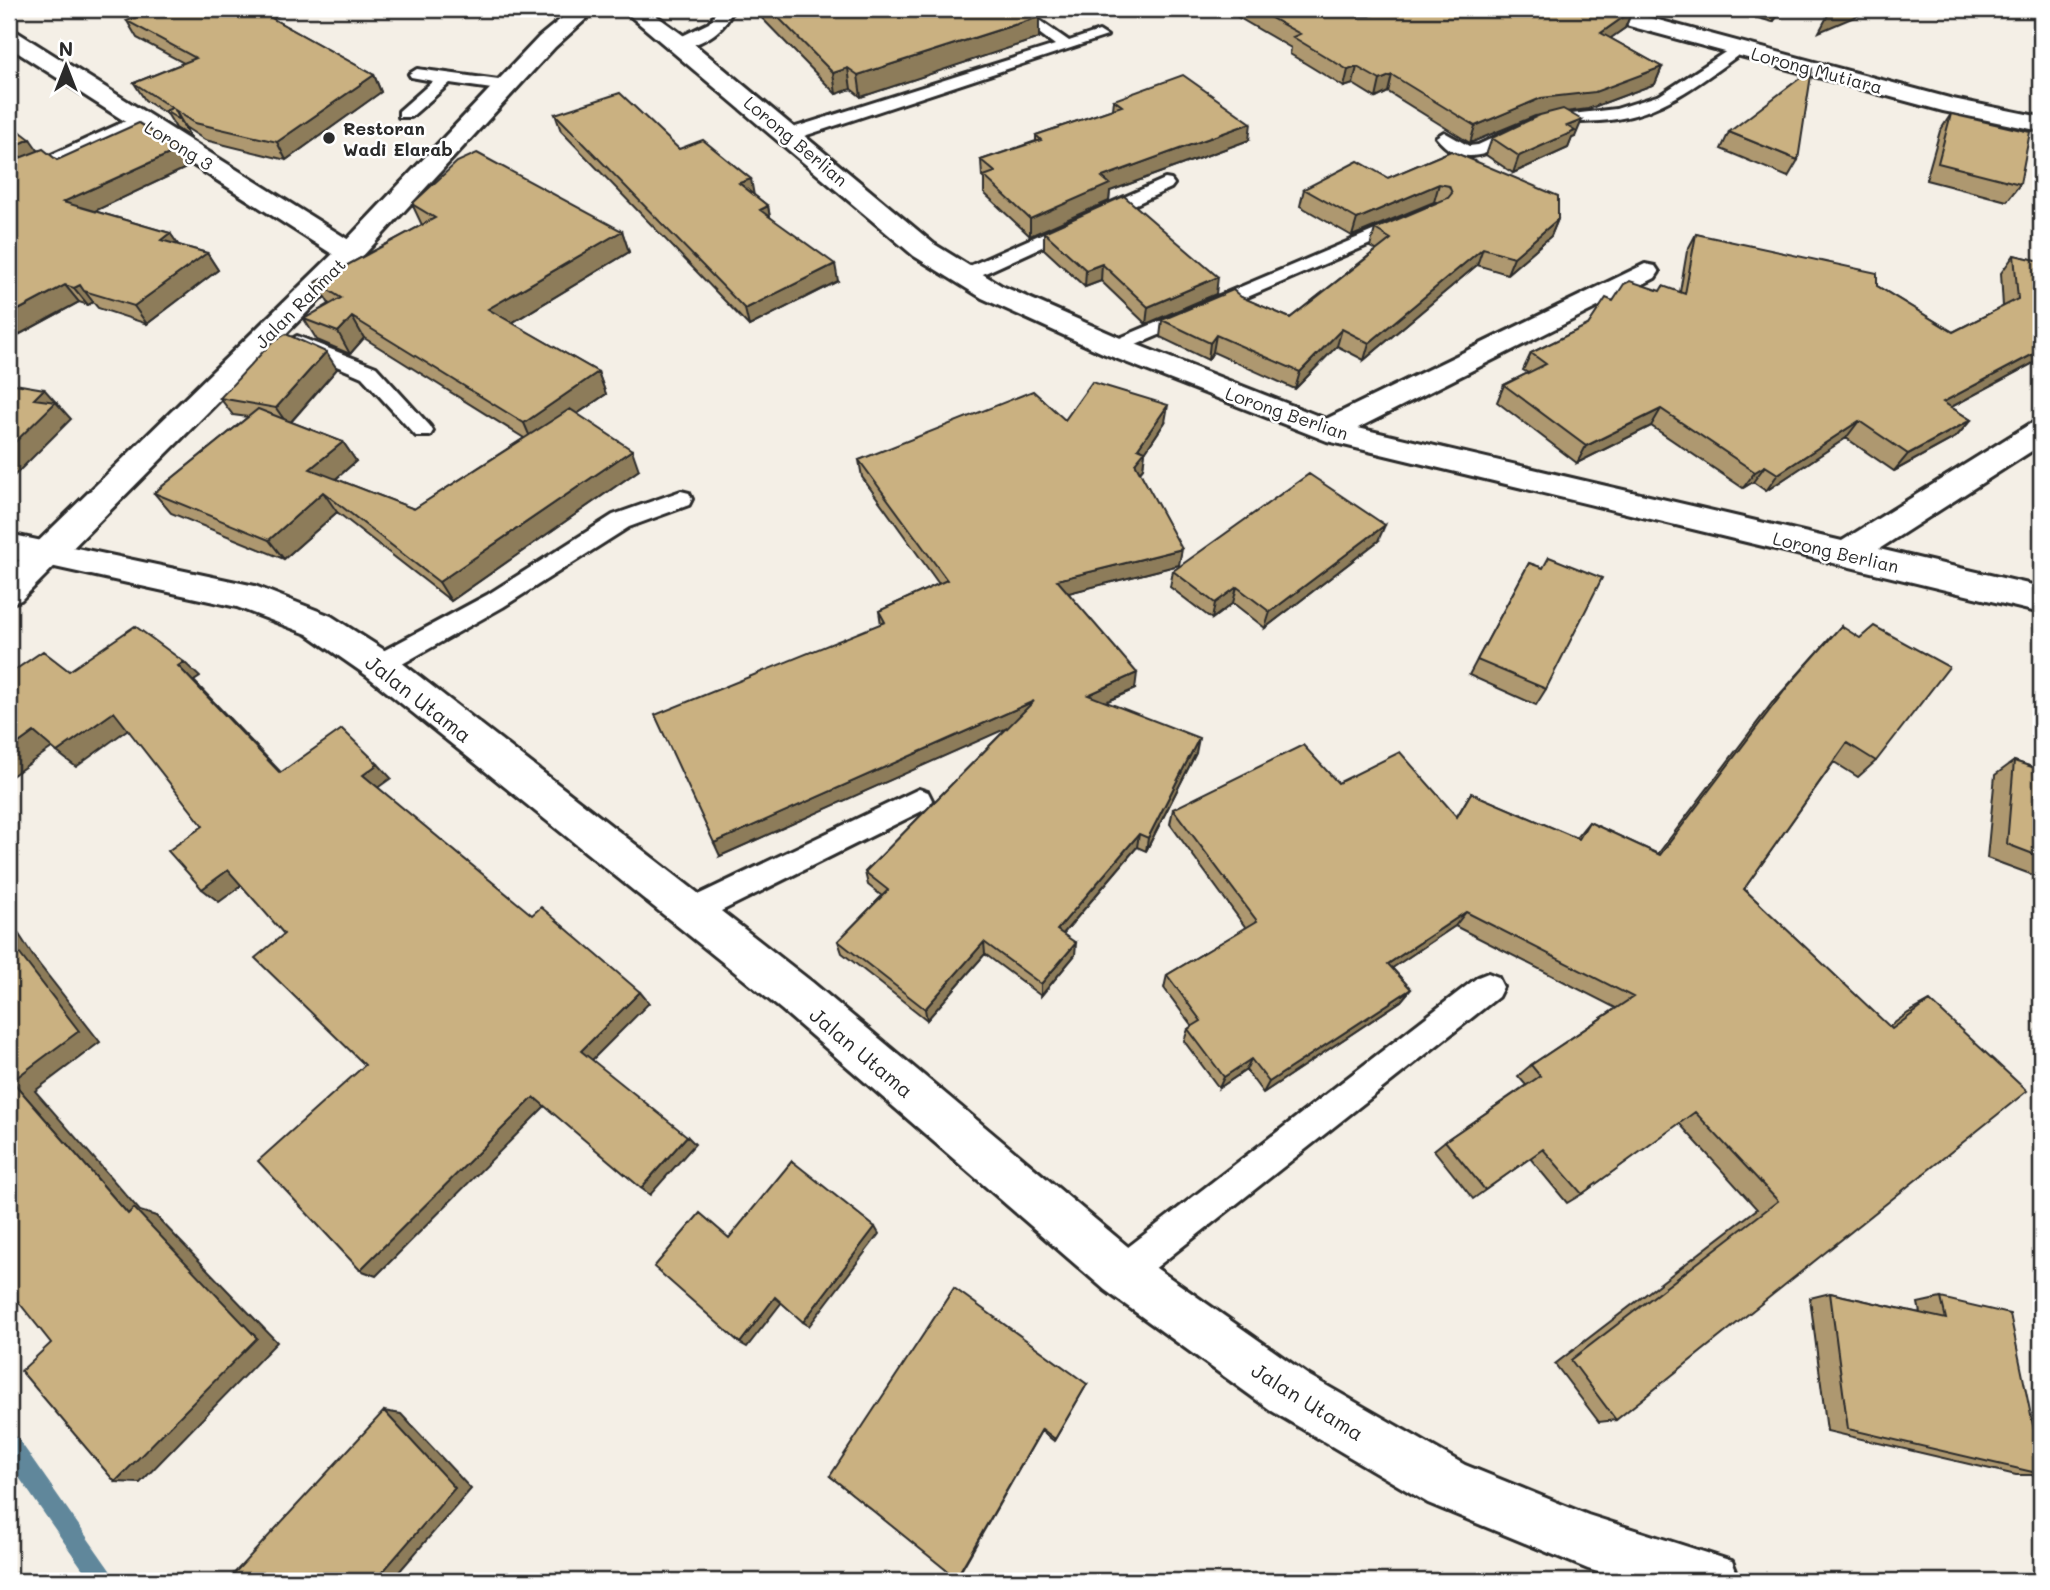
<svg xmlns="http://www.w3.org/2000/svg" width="2050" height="1590" viewBox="0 0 2050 1590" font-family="Mali,sans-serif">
	<rect width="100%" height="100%" fill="#f4efe6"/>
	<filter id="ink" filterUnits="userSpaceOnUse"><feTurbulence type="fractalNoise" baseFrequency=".0143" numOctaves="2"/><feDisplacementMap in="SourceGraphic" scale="14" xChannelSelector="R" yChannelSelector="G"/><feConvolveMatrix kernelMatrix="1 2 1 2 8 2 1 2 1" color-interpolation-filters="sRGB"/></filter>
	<g filter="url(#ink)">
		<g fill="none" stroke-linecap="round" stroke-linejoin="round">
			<path fill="#60879b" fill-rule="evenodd" d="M9,1434l8,3 95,136 3,8h-24l-82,-118z"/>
			<defs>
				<path id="service" d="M718,9h14c-3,21 -38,42 -58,37v-6l35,-17z
					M1007,9h16l46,32 30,-10 8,5 -312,103h-12l-2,-4 2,-4 272,-86z
					M1739,43l8,5 -3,3c-39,28 -78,60 -127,68 -23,4 -47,2 -70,6 -38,9 -75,57 -111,12l8,-5 25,14 9,-1 58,-27 80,-9 44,-14z
					M417,69l89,12 8,5 -8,5 -56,-8 -39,34h-12v-6l34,-30 -22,-4 -2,-3z
					M139,115l8,5 -2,3 -116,53 -6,1 -9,-5z
					M1165,179l6,1 3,4 -3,4 -201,92h-14l-2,-4 2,-4z
					M1406,217l9,5 -3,4 -290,125h-14l-3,-4 3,-4z
					M297,336l79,31 54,59 3,5 -3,5h-14l-54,-59 -72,-31 -3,-4z
					M681,491l8,2 3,6 -3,6 -60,22 -126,80 -115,65 -9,3 -9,-3 -3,-7 3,-7 117,-63 126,-80z
					M919,789l9,3 4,8 -4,8 -227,113 -10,4 -10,-4 -4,-9 4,-9z
					M1488,973l10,4 5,10 -5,10 -364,288 -12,5 -12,-5 -5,-12 5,-12 368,-284z"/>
				<path id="minor" d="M622,9h25l40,29 247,206 68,42 123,54 201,79 319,-155 10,2 4,6 -4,6 -297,150 484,113 188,-117 11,-3v24l-162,104 162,38v26l-714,-172 -222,-87 -123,-56 -68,-42z
					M1582,9h35l336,90 88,18v14l-98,-20 -358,-97z
					M9,30l8,2 343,215 3,6 -3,6h-20l-331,-212z
					M9,534l47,10 5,9 -5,9 -12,3 -35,-7z"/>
				<path id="tertiary" d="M44,541l211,45 76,30 61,39 420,327 327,274 169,119 157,90 123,50 144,46 8,20h-114l-38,-12 -160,-66 -156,-92 -167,-121 -323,-280 -416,-335 -59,-41 -70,-27 -205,-45 -5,-9 5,-9z"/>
				<path id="secondary" d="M573,9h24l-42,38 -195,212 -339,341 -12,4v-34l331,-323 199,-210z"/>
			</defs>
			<use href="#service" stroke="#2b2b2b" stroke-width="6"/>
			<use href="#minor" stroke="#2b2b2b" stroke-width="6"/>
			<use href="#tertiary" stroke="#2b2b2b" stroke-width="6"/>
			<use href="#secondary" stroke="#2b2b2b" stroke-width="6"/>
			<use href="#service" fill="#fff" fill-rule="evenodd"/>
			<use href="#minor" fill="#fff" fill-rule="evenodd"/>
			<use href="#tertiary" fill="#fff" fill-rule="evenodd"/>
			<use href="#secondary" fill="#fff" fill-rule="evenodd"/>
		</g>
		<path fill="#ae986f" stroke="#2b2b2b" stroke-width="2" d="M753,9h277l9,29 -178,59 -10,-8 -15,5z
			M1224,9h400l8,2 -7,17 -15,10 52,29 -7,17 -67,25 -20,3 7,25 -3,1 -4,10 -55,25 -27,-18 6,-17 49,-23 -6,1 -65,27 -82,-51 -12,6 -23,-14 -9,3 -54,-33 1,-6z
			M1626,9h25l-6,5z
			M1725,9h58l-10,13z
			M1795,9h18l-3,4z
			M273,19l101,56 7,17 -95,68 -81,-20 -20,-13 5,10 -14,-9 -8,-13 -23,-15 -11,-17 50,-20 -47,-25 -10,-17z
			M1114,100l135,40 -139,51 -1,10 -79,35 -46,-43v-14l-2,-2 -1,-17 55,-19v-6l77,-26z
			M555,114l124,35 75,46 14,11 2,11 68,64 -89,45 -188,-195z
			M1951,114l69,70 -13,17 -81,-21 14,-49z
			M9,123l30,28 18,9 133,6 -96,45 76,22 8,12 29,8 11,17 -71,54 -49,-16 -5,-6 -5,3 -9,-3 -70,38z
			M1729,132l69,28 -10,17 -67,-28z
			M1451,151l107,68 -7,17 -44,38 -30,-9 -113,95 -27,-14 -42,43 -82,-37 -5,8 -48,-23 2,-17 79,-23 49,21 86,-68 -6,-3 5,-18 63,-27h-4l-82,34 -52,-30 4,-17 84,-11z
			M412,204l210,27 7,21 -117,71 86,49 8,22 -29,20 62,56 -188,131 -114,-89 -53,47 -113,-46 -17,-20 94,-76 -15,-2 -13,-17 117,-29 -46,53 52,20 13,19 -20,18 78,30 110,-71 -160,-100 -14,16 -33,-14 -13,-21 25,-15 -13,-22 106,-57z
			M1044,232l172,62 -70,30 -45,-43 -16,6 -41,-38z
			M1696,234l181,52 76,46 50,-25 -2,-34 13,-18 27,6v98l-90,48 20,13 -15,17 -62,34 -48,-33 -80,53 -13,-9 -10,6 -92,-62 -74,37 -80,-61 7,-17 24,-12 -5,-3 8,-17 57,-28 25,-24 47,-10 20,1 7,-41z
			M1065,420l100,2 -20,30 -2,16 -3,4 39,93 -111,28 67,96 -30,13 91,51 -50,98 -9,-4 -74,87 12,21 -34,41 -56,-42 -58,66 -85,-67 -4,-12 44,-45 -14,-11 -3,-13 143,-145 -288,129 161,-232 -2,-13 60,-27 -77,-107 -3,-17z
			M1378,541l-113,87 -32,-25 -21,16 -42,-32 3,-16z
			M1529,563l14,5 3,121 -10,16 -67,-30z
			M1841,626l35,135 -18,16 -24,-15 -90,127 145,138 19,-14 22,-12 -314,419 -17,2 -44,-58 202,-155 -78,-86 -97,71 -15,9 -37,-45 -57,41 -39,-49 11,-9 81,-56 -8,-9 13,-11 85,-57 -161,-82 -63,42 19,21 -10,12 -138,92 -17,-23 -27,18 -35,-47 4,-12 4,-3 -28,-38 3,-13 79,-47 -76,-104 3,-15 165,-26 119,33 14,-23 105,45 13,-16 69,32 114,-151z
			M2014,761l27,9v108l-54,-20 8,-83z
			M1830,1293l90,20 -2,-10 23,-5 100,166v11h-25l-189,-44 -17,-133z
			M1087,1384l-33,57 -13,-10 -83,145 -128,-100z"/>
		<path fill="#8d7c5a" stroke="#2b2b2b" stroke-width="2" d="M254,9h35l-26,16z
			M1357,9h35l-43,18 4,-16z
			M1779,9h4l-10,13z
			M1843,9h30l-54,23 9,-17z
			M1632,11l-7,17 -31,22 7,-17z
			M1039,17v21l-178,59 -3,-22z
			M1357,67l-4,17 -9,3 4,-17z
			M1662,67l-7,17 -67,25 -53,7 -65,27 5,-17 66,-28z
			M848,68l3,21 -15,5 -3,-21z
			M374,75l7,17 -95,68 -9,-18z
			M1392,75l-4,17 -12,6 4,-18z
			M175,110l10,17 5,10 -10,-17z
			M1582,120l-7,17 -3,1 -4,10 -55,25 6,-17 48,-30z
			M1251,123l-2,17 -139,51 -1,10 -79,35v-17l72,-42z
			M30,139l12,17 -33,11v-18z
			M180,149l10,17 -114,54 -13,-18z
			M751,179l3,17 -15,-13z
			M1439,184l-5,18 -82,34 5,-17z
			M768,206l3,18 -11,-14z
			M1558,219l-7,17 -44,38 7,-17z
			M622,231l7,21 -131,79 -10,-22z
			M170,233l12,17 -21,-10z
			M1483,248l-6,17 -113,95 5,-17z
			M207,253l11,17 -71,54 -13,-18z
			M835,264l3,17 -89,45 -4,-17z
			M1102,264l-1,17 -16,6 1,-17z
			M1218,277l-2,17 -70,30 2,-17z
			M65,285l14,17 -70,38v-25z
			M80,285l13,17 -5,3 -14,-17z
			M352,317l12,21 -14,16 -12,-22z
			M1342,329l-5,17 -42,43 5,-17z
			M1216,335l-3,17 -5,8 2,-17z
			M2041,350v9l-112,60 14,-17z
			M326,352l11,17 -49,56 -12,-17z
			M598,372l8,22 -73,50 -9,-21z
			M44,389l27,30 -62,62v-33l25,-49z
			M1168,405l-3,17 -20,30 -2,16 -10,12 5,-32z
			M1661,409l-10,17 -74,37 9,-17z
			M1971,420l-15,17 -62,34 14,-17z
			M1859,421l-13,17 -80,53 12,-17z
			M343,442l13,19 -32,28 -14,-20z
			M632,450l7,20 -188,131 -12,-19z
			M1765,466l-12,16 -10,6 12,-16z
			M323,492l14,20 -53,47 -15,-19z
			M1385,525l-7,16 -113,87 5,-16z
			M1182,549l-3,16 -122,31v-16z
			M1237,587l-4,16 -21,16 3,-16z
			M184,662l16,15 -6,4 101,106 -117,-121z
			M1137,673l-2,16 -48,21 1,-15z
			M1034,701v15l-314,140 -6,-13z
			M114,712l17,15 -55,40 -19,-15z
			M34,732l19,15 -44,31v-28z
			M1199,738l-3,15 -50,98 2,-13z
			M378,764l13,14 -15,11 -13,-14z
			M1139,834l-2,13 -81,95 1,-12z
			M228,870l17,13 -26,19 -17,-13z
			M1466,912l-11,14 -76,51 9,-13z
			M9,919l26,40 65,83 -65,49 105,120 16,5 121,126 -137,141 -25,-1 13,-268 -116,-133 1,-134 -4,-7z
			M984,942l1,12 -58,66 -2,-11z
			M1076,943l-1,12 -34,41v-12z
			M1411,989l-10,12 -138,92 6,-11z
			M640,992l9,11 -58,58 -10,-10z
			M1251,1059l-5,11 -27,18 5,-11z
			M534,1097l11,9 -169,170 -16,-6z
			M687,1136l8,8 -45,51 -9,-7z
			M875,1227l4,7 -70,92 -6,-4z
			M775,1297l7,5 -35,45 -7,-4z
			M384,1411l17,3 70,75 -73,84 8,8h-20l-6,-6z"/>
		<path fill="#cab181" stroke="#2b2b2b" stroke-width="2" d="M157,9h98l119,66 -97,67 -82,-19 -20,-13 5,10 -15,-9 7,-3 -38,-25 62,-25 -69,-37z
			M770,9h260l9,8 -181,58 -10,-7 -15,5z
			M1255,9h102l-4,2 6,5h11l16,-7h238l8,2 -31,22 61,34 -67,25 -54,6 -66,28 -83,-51 -12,5 -23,-13 -9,3 -55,-33 7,-3z
			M1832,9h11l-15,6z
			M1812,69l-14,91 -69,-28z
			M1183,75l68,48 -149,54 8,7 -80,35 -46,-43 11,-4 -14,-12 60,-20 -5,-5 86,-29 -8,-6z
			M620,93l59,56 24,-9 48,39 -12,4 29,23 -8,4 75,54 -90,45 -190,-195z
			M1563,109l19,11 -15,6 8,5 -56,25 -27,-18 48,-23z
			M1951,114l79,18 -10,52 -82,-21z
			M9,123l21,16 -21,10z
			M139,123l41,26 -117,53 107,31 -9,7 46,13 -73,53 -50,-15 -4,-6 -6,3 -9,-3 -56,30v-153l34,-13 14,11z
			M1451,151l107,45v23l-44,38 -31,-9 -114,95 -27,-14 -42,43 -84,-37 -6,8 -48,-23 71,-30 8,7 49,21 101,-79 -16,-10 73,-31 4,-5 -3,-7 -10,-2 -82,35 -53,-30 54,-28 30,17z
			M477,153l145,78 -134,78 110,63 -74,51 -172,-106 -14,15 -34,-13 37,-21 -25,-16 119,-64 -23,-14 45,-42z
			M1124,196l94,81 -70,30 -46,-43 -16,6 -42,-38z
			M1696,234l181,39v13l76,46 65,-33 -4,-44 27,6v89l-98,52 28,18 -63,34 -49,-33 -81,53 -13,-8 -10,6 -94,-63 -75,37 -82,-61 42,-21 -15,-11 57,-28 18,-27 7,3 11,-17 6,-3 30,10 3,-5 22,8z
			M286,334l40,18 -50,56 -56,-10 53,-57z
			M1092,382l76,23 -30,43 7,3 -10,12 47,86 -125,31 80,93 -49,22 111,43 -51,100 -9,-4 -82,96 19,13 -35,41 -57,-42 -59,67 -87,-68 50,-51 -23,-18 169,-171 -320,142 -59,-128 230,-93 -6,-11 68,-31 -88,-120 174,-69 32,29z
			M9,383l35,6 -10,10 22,3 -47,46z
			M258,409l85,33 -33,27 104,40 156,-100 62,41 -193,132 -116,-90 -54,48 -115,-47z
			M1309,474l76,51 -115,87 -33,-25 -22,16 -42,-32z
			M1549,557l53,21 -56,111 -69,-29 52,-97 14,5z
			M135,626l49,36 -6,4 102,107 62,-44 36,35 -15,11 169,140 9,-8 99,85 -59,59 106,85 -46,52 -107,-91 -174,173 -102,-109 107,-96 -110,-107 29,-24 -56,-64 -26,19 -34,-38 35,-25 -89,-114 -57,40 -23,-20 -25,18v-63l5,-8 -2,-7 31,-21 26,20z
			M1841,626l19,12 14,-12 75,41 -73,94 -29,-18 -103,146 148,140 38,-28 97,90 -411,329 -45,-60 207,-159 -83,-89 -113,82 -39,-45 -58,41 -40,-49 95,-65 -9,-11 102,-68 -167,-85 -78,52 23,25 -142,93 -18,-23 -27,18 -36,-48 13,-8 -34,-46 90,-54 -84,-112 130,-64 35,38 62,-31 57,65 14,-24 108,46 10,-17 71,33 128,-169z
			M2014,761l27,9v87l-34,-13z
			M9,940l70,91 -67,50 116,133 6,-6 123,130 -142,144 -94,-111 30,-28 -42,-53z
			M792,1161l83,66 -72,95 -28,-25 -35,46 -86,-76 46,-54 29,25z
			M954,1288l133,96 -32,55 -13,-10 -86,149 -126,-102z
			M1830,1293l116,26 -5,-21 69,16 31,150v10l-193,-45z
			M384,1411l71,77 -75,87 6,6h-159z"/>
	</g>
	<circle fill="#2b2b2b" stroke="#fff" stroke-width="2.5" cx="329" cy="138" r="7"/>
	<g text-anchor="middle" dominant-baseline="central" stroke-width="5" stroke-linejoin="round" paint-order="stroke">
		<g font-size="18" fill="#2b2b2b" stroke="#fff">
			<text transform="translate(1817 70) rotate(15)">Lorong Mutiara</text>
			<text transform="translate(796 141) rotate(40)">Lorong Berlian</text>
			<text transform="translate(179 145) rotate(32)">Lorong 3</text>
			<text transform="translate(300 303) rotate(-45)">Jalan Rahmat</text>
			<text transform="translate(1287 413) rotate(19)">Lorong Berlian</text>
			<text transform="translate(1836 552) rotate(13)">Lorong Berlian</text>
		</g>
		<g font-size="18" font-weight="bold" fill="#2b2b2b" stroke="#fff" text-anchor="start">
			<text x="343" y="128">Restoran<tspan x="343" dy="21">Wadi Elarab</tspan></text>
		</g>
		<g font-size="21" fill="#2b2b2b" stroke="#fff">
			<text transform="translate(419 698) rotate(38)">Jalan Utama</text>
			<text transform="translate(862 1052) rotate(40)">Jalan Utama</text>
			<text transform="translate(1308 1401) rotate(32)">Jalan Utama</text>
		</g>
	</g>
	<rect width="2050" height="1590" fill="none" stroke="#fff" stroke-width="35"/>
	<rect x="18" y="18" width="2015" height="1555" fill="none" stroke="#2b2b2b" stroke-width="2.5" filter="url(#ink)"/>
	<g transform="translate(66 66)" stroke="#ffffff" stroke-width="5" paint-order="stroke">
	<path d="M0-5L12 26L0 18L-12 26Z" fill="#2b2b2b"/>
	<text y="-10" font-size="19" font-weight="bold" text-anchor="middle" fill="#2b2b2b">N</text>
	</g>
</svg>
